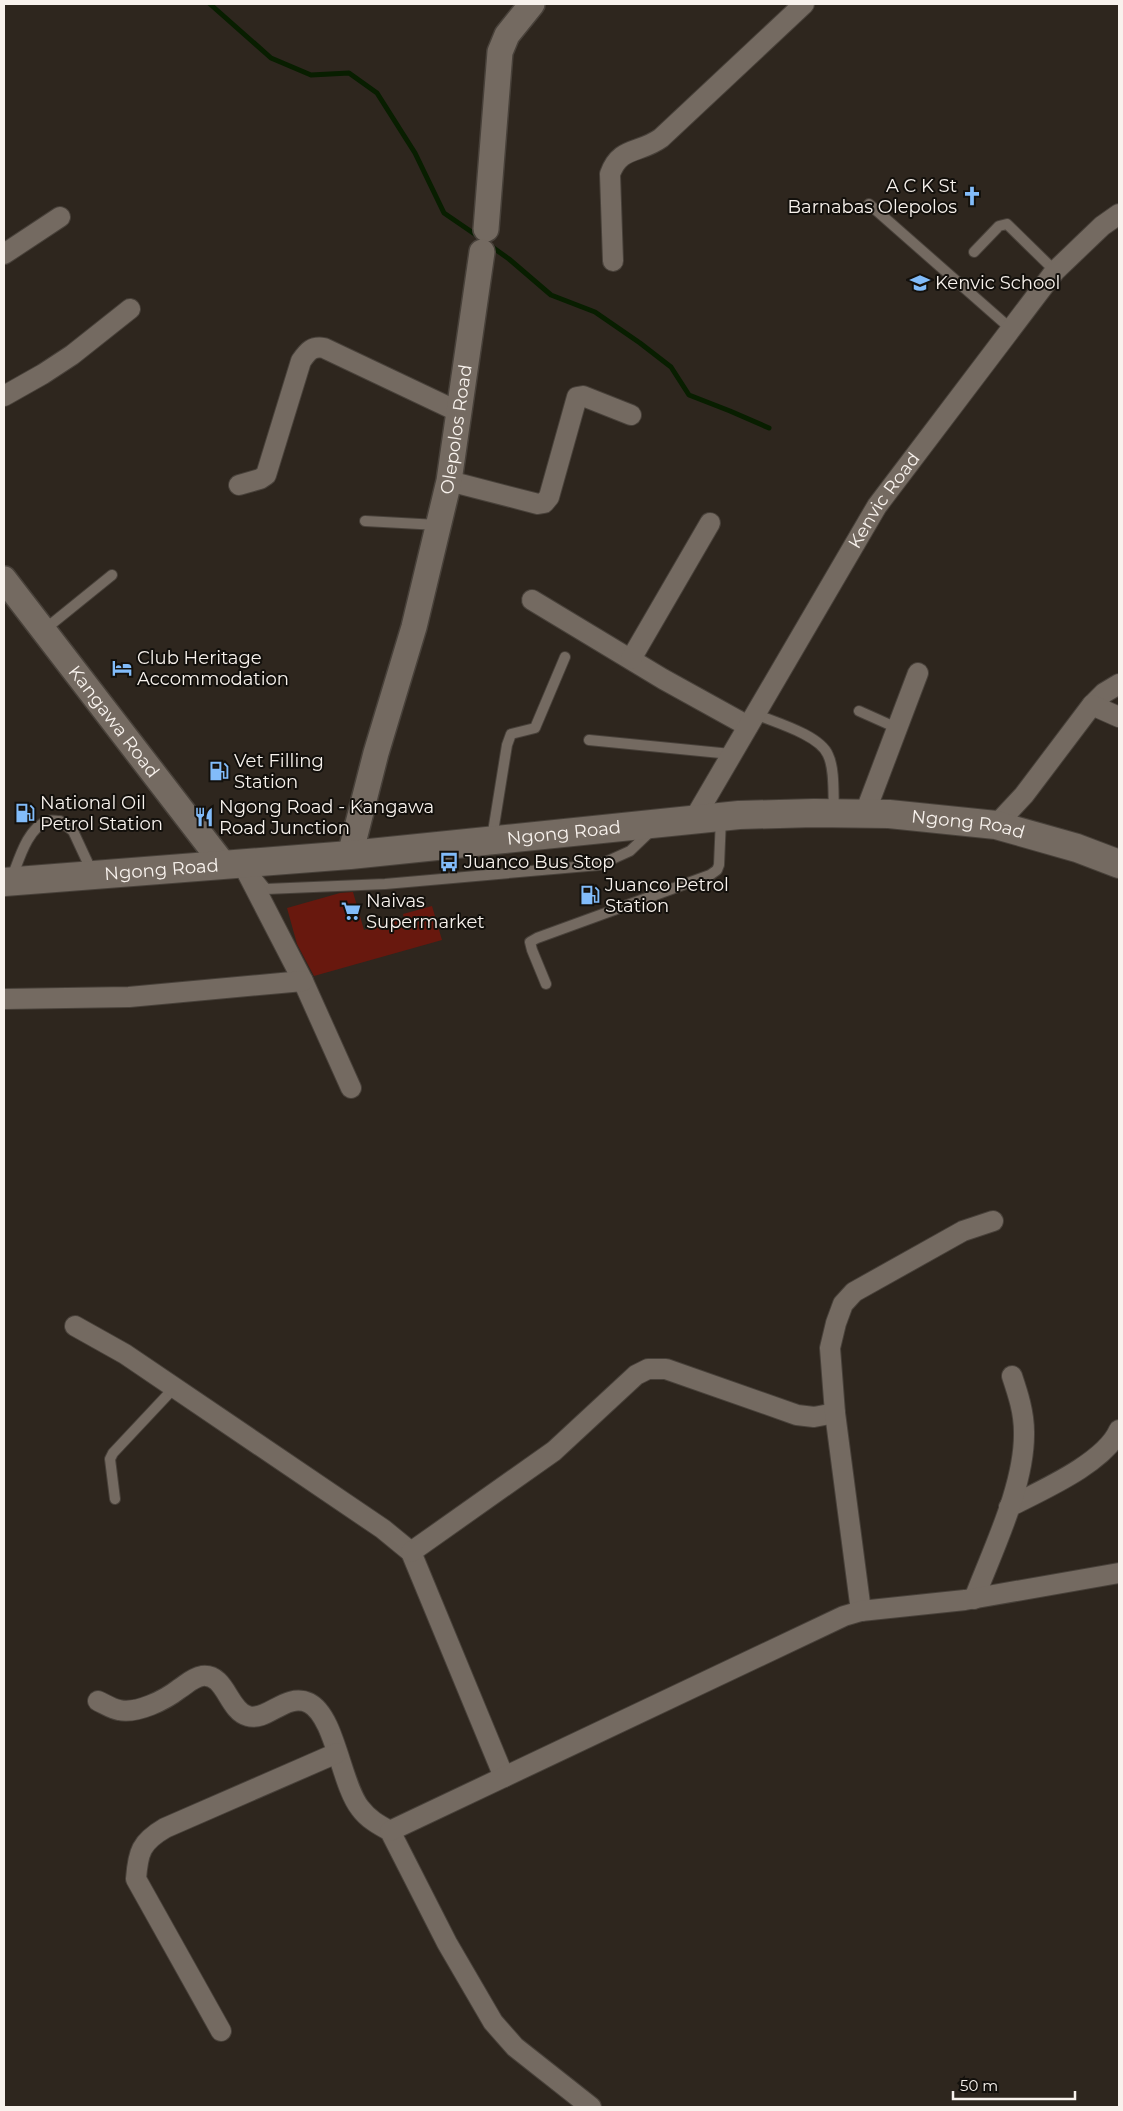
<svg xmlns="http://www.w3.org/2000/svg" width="1123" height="2111" viewBox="0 0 1123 2111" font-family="Montserrat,sans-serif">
	<rect width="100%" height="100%" fill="#2e261e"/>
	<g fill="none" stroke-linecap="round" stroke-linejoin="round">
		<path stroke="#081e00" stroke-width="5" d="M210,4l61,54 40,17 38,-2 28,20 38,60 29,60 35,24
			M488,244l21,15 42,36 44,17 45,31 31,24 18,28 41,16 39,17"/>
	</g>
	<path fill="#68180e" d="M353,892l11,38 40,-12 -1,-4 29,-8 10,34 -128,36 -17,-32 -10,-36 53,-15z"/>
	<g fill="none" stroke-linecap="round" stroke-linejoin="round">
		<defs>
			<path id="service" d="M869,204l142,125
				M974,252l25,-26 8,-2 48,47
				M365,521l73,4
				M44,630l68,-55
				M859,711l38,17
				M755,714c19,8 65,21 73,41 7,14 5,41 6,58
				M589,740l142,14
				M492,838l15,-93 4,-11 24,-6 30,-71
				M258,879l8,10 119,-5 214,-19 31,-14 22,-21
				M11,880c7,-17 16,-53 37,-59 3,-1 8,0 12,0l13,10 20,43
				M546,984l-14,-34 -2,-8 7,-4 173,-63 7,-5 2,-5 2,-47
				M115,1499l-5,-40 3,-6 61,-65"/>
			<g id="minor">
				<path d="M4,254l56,-37"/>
				<path d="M613,261l-3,-87c10,-28 29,-20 51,-36l143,-134"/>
				<path d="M4,396l39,-22 29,-19 58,-46"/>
				<path d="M449,481l89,23 6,-1 5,-6 28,-100 6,-1 48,19"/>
				<path d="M239,485l21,-6 6,-4 35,-114c7,-10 11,-15 23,-13l135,64"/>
				<path d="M532,600l131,79 85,47"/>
				<path d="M631,659l79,-136"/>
				<path d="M1092,705l12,-12 15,-9"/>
				<path d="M865,813l53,-140"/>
				<path id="s1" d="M694,819l183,-313 178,-235 47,-45 17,-12"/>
				<path d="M996,825l28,-30 68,-90 27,12"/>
				<path d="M242,863l61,118 48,107"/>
				<path d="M4,999l125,-2 174,-16"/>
				<path d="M75,1326l50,28 258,175 28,23 93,225"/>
				<path d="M1009,1507c31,-16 96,-44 110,-77"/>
				<path d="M411,1552l143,-101 82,-76 12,-6h18l131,46 17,2 21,-4"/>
				<path d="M974,1599c19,-50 51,-114 50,-167 0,-20 -6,-38 -12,-56"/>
				<path d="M861,1611l-26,-198 -5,-65 6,-25 7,-19 11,-12 109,-61 30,-10"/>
				<path d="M98,1701c7,3 14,8 21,9 18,4 46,-10 60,-21 8,-5 13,-11 23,-13 24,-3 26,35 46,40 19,6 38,-24 61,-13 26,13 32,81 51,105 8,11 19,17 30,23l57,112 46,79 22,25 76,60"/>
				<path d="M390,1831l454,-215 17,-5 104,-11 154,-27"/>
				<path d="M221,2031l-85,-152c2,-27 5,-37 29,-51l172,-75"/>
			</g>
			<g id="tertiary">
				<path d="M486,229l14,-177 7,-17 25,-31"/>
				<path id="s2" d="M4,579l220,286"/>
				<path id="s3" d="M350,855l26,-102 38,-126 35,-146 33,-229"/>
			</g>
			<g id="secondary">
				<path id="s4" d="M4,882l346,-27 389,-40 75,-2 75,1 107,11 81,23 42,16"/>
			</g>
		</defs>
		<use href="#service" stroke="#48413a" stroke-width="12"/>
		<use href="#minor" stroke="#48413a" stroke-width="22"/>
		<use href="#tertiary" stroke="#48413a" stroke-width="28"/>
		<use href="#secondary" stroke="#48413a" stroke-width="30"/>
		<use href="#service" stroke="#746a61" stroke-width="10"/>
		<use href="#minor" stroke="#746a61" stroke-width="20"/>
		<use href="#tertiary" stroke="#746a61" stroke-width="25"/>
		<use href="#secondary" stroke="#746a61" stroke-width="28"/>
	</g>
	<defs>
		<symbol id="church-bare" viewBox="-9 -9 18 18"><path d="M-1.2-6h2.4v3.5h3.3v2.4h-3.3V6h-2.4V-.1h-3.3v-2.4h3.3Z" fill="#82bcfa" stroke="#13100c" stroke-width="2.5" paint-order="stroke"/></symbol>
		<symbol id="school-bare" viewBox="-9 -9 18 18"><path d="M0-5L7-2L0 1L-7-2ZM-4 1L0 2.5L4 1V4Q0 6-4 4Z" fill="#82bcfa" stroke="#13100c" stroke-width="2.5" paint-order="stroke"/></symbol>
		<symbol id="hotel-bare" viewBox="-9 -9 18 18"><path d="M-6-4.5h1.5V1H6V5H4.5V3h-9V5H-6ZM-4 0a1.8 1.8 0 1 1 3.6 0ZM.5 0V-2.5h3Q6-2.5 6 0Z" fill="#82bcfa" stroke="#13100c" stroke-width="2.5" paint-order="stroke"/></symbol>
		<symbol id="fuel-bare" viewBox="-9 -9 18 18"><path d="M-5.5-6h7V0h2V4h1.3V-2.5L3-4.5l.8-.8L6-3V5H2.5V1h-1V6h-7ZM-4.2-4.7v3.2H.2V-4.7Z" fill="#82bcfa" stroke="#13100c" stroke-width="2.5" paint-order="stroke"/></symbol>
		<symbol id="restaurant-bare" viewBox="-9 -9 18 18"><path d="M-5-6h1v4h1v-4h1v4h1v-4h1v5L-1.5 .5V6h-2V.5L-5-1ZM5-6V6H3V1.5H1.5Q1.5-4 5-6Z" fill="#82bcfa" stroke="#13100c" stroke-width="2.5" paint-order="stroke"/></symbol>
		<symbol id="bus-bare" viewBox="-9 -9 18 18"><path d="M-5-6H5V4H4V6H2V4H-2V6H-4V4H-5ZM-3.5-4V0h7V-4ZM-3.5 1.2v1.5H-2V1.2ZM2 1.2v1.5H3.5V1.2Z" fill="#82bcfa" stroke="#13100c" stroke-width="2.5" paint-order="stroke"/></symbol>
		<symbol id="supermarket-bare" viewBox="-9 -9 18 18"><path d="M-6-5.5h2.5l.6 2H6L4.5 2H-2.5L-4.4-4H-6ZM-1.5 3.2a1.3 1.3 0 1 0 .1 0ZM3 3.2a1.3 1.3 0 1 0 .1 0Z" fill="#82bcfa" stroke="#13100c" stroke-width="2.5" paint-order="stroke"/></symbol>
	</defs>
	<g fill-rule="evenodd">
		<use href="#church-bare" x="958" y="182" width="28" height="28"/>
		<use href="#school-bare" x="906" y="269" width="28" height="28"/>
		<use href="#hotel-bare" x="108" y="654" width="28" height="28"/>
		<use href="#fuel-bare" x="205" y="757" width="28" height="28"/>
		<use href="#fuel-bare" x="11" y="799" width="28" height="28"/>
		<use href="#restaurant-bare" x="190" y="803" width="28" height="28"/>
		<use href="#bus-bare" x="435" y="848" width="28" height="28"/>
		<use href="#fuel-bare" x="576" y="881" width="28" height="28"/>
		<use href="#supermarket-bare" x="337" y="897" width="28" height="28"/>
	</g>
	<g text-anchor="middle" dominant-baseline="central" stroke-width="4" stroke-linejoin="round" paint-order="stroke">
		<g font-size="18" fill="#f8f2ed" stroke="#13100c" text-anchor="start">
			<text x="957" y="186" text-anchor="end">A C K St<tspan x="957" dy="21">Barnabas Olepolos</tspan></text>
			<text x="935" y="283">Kenvic School</text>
			<text x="137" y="658">Club Heritage<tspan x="137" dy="21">Accommodation</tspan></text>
			<text x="234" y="761">Vet Filling<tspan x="234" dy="21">Station</tspan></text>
			<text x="40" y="803">National Oil<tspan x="40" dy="21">Petrol Station</tspan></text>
			<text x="219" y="807">Ngong Road - Kangawa<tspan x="219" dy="21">Road Junction</tspan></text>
			<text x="464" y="862">Juanco Bus Stop</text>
			<text x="605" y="885">Juanco Petrol<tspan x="605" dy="21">Station</tspan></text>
			<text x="366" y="901">Naivas<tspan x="366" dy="21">Supermarket</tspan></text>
		</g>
		<g font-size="18" fill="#f8f2ed" stroke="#13100c">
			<text stroke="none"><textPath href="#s3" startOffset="439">Olepolos Road</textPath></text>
			<text stroke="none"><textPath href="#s1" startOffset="371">Kenvic Road</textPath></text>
			<text stroke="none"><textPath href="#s2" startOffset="180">Kangawa Road</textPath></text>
			<text stroke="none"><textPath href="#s4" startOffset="968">Ngong Road</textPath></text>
			<text stroke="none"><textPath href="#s4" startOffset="562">Ngong Road</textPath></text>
			<text stroke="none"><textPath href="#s4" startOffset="158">Ngong Road</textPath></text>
		</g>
	</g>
	<rect width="1123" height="2111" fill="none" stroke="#f8f2ed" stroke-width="10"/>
	<path d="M953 2091v8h122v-8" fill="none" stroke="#f8f2ed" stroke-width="2.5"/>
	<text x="960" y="2091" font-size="15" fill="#f8f2ed" stroke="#13100c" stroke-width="4" paint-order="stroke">50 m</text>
</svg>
